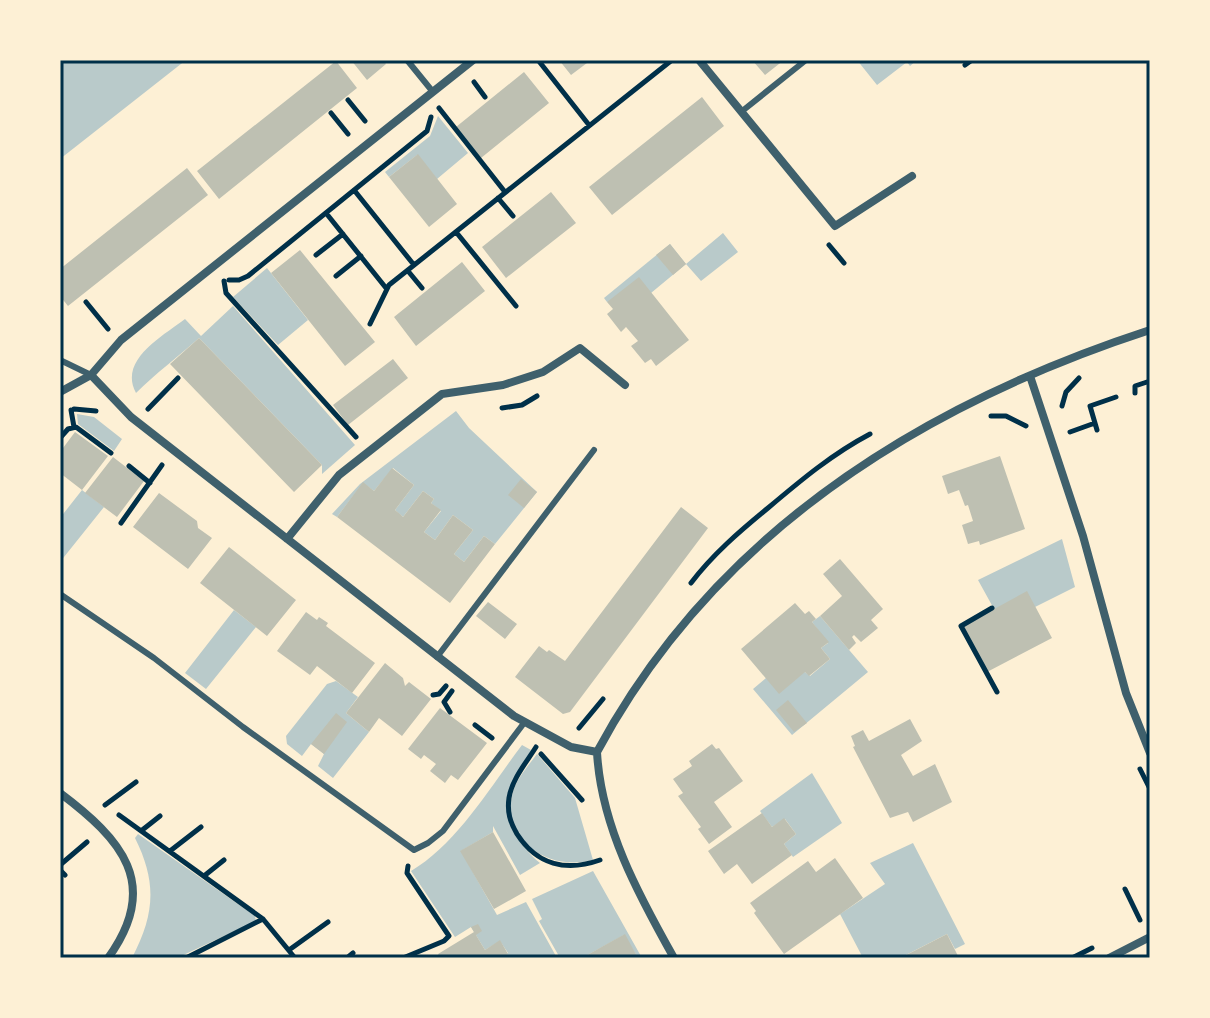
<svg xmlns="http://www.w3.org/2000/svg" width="1210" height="1018" viewBox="0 0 1210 1018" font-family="'Golos Text',sans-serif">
	<rect width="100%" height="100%" fill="#fdf0d5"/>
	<path fill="#b9caca" d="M60,60h126l-126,99z
		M857,60h60l-7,6 -3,-4 -30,23z
		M438,116l30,37 -31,26 -20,-24 -28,22 -4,-5 45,-36z
		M723,233l15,19 -37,29 -15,-17 -35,29 -44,9 -3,-4 66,-54 16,20z
		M267,268l41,52 -30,25 -45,-48z
		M233,306l122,139 -33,29v-9l-123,-127c-21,19 -43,35 -63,55 -18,-33 27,-57 49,-74l16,17z
		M456,411l13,17 68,64 -42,52 -11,-8 -20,26 -10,-8 19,-24 -20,-15 -18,25 -11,-8 17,-21 -10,-8 3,-4 -11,-8 -20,26 -8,-7 19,-25 -21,-17 -19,23 -11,-8 -26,34 -5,-3 28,-30z
		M77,414l17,3 28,22 -8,12 -36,-27z
		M82,490l22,17 -44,55v-44z
		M1062,539l13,48 -40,20 -41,2 -16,-29z
		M234,610l22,17 -50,62 -21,-16z
		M820,616l48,56 -76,63 -39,-46 13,-11 39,-6 5,4 20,-17 -9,-11 7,-5 -16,-21z
		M336,681l22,16 -12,16 23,19 -36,46 -15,-12 6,-12 -13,-10 -9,12 -15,-12 -1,-8 41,-52z
		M522,745l9,5c-13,28 -35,54 -16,84 7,11 15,21 25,29l-20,12 -27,-49v6l-32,19 36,64 29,-13 31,56h-56l7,-5 -8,-12 -15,9 -14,-23 -16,10 -44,-66c46,-27 79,-84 111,-126z
		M537,754l38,44 18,62c-43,12 -94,-20 -80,-68 4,-14 15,-26 24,-38z
		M812,773l30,50 -49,34 -9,-13 12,-10 -11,-15 -13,8 -12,-16z
		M138,834l117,82 1,5 -79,37h-45c23,-44 25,-76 3,-120z
		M913,843l52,101 -10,5 -8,-15 -47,24h-37l-23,-44 45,-30 -15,-21z
		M593,871l49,87h-4l-14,-23 -42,23h-22l-21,-37 3,-2 -10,-20z"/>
	<path fill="#bec0b2" d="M351,60h32l3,4 -19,16z
		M559,60h32l-20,15z
		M752,60h32l-19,15z
		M336,61l21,27 -138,111 -22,-28z
		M524,72l25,31 -68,55 -25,-31z
		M702,97l22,29 -112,89 -23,-28z
		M418,154l39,50 -28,23 -40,-50z
		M187,168l21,27 -140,111 -8,-10v-27z
		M551,192l25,31 -70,55 -24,-31z
		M670,244l16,20 -13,11 -17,-20z
		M300,250l75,92 -30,24 -74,-93z
		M462,262l23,29 -69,55 -22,-29z
		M639,277l50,63 -33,26 -5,-7 -6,4 -14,-17 7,-5 -12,-14 -5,5 -14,-18 6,-5 -6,-7z
		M199,338l123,127 -28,27 -124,-128z
		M393,359l15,19 -60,47 -15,-20z
		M75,432l33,24 -26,34 -22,-17v-21z
		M1000,456l25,73 -45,16 -1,-4 -11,3 -6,-19 11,-4 -5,-16 -3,1 -6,-16 -11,4 -6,-18z
		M113,457l31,24 -27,36 -32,-24z
		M392,468l22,17 -19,25 5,4 3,3 20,-26 11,8 -3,4 10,7 -17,22 11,8 18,-25 20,15 -19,24 10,8 20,-26 11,8 -45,59 -113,-86 26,-35 11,9z
		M521,479l16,13 -13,16 -16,-13z
		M159,493l38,28 1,7 14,10 -24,31 -55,-42z
		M681,507l27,21 -138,184 -7,2 -48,-37 24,-31 8,6 2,-2 16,11z
		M229,547l67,53 -29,36 -67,-53z
		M840,559l43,50 -12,11 7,8 -17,14 -7,-7 -2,2 4,6 -7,7 -29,-34 22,-20 -19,-22z
		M1027,591l25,47 -65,34 -24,-46z
		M488,602l29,22 -12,15 -29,-23z
		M795,603l10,11 4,-3 7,8 -4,3 17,20 -8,6 9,11 -21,17 -4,-4 -26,22 -38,-45z
		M306,612l11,8 2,-3 9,6 -2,3 49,37 -23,30 -35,-27 -7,9 -33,-24z
		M385,663l18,15 2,8 4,-4 22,17 -29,37 -23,-18 -10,14 -23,-19z
		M788,700l19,23 -13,9 -18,-22z
		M440,708l47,35 -29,37 -7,-5 -6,8 -15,-12 6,-7 -12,-9 -3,4 -13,-10z
		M336,713l11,9 -23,32 -13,-10z
		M910,719l12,22 -21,14 12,21 22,-12 17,38 -39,20 -5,-10 -18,6 -37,-71 2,-1 -4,-10 12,-6 6,11z
		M712,744l4,5 3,-1 24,33 -29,21 18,25 -23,17 -11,-15 3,-2 -23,-31 5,-3 -10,-14 19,-13 -3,-5z
		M762,813l10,14 12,-9 12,16 -12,10 8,11 -40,29 -15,-20 -13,10 -16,-23z
		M493,832l33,59 -32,18 -34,-58z
		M835,858l28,40 -79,56 -30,-41 2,-2 -6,-8 58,-42 8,11z
		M478,924l4,7 -6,4 9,15 15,-10 8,14 -7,4h-61l-2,-4 36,-22 -3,-5z
		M625,934l13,24h-56l23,-13z
		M947,934l12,24h-59l14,-7z"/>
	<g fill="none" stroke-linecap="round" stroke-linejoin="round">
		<path stroke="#003049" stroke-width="5" d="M538,60l51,65
			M965,65l7,-5
			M474,82l11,15
			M348,100l17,21
			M439,108l66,84
			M331,113l17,21
			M354,190l60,75
			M498,198l15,18
			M326,213l60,75
			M456,232l60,74
			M829,245l15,18
			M316,255l27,-21
			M408,271l14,17
			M336,276l25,-20
			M229,280h10l9,-4 179,-145 4,-14
			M224,281l2,12 130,144
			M86,302l22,27
			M370,324l19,-39 283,-225
			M1135,393v-7l15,-5
			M1062,406l4,-14 13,-14
			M502,408l20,-3 15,-9
			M74,409l22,2
			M148,409l30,-31
			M71,410l3,17
			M991,416h15l20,10
			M1097,430l-7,-24 26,-9
			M1070,432l25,-9
			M60,438l8,-9 8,-2 35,26
			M129,466l21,17
			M121,523l41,-58
			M691,583c22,-29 49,-52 77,-75 32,-27 64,-54 102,-74
			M992,608l-31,18 36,66
			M433,695l6,-1 7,-8
			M450,712l-6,-10 8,-11
			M475,725l17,13
			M579,728l24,-29
			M536,747c-10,16 -24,32 -27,51 -2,14 1,24 8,36 20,31 49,38 83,26
			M541,754l41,46
			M1140,769l10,20
			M105,805l31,-23
			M119,815l144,104 32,39
			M141,831l19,-15
			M170,851l31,-24
			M60,865l27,-23
			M60,870l5,5
			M204,876l20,-16
			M1125,889l15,31
			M289,950l39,-28
			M186,958l77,-39
			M347,958l6,-5
			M403,958l41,-17 5,-5 -42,-63 1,-7
			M1072,958l20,-10"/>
		<path stroke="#3f606c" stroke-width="6" d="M407,60l26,32
			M741,112l65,-52
			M60,360l31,15
			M60,594l94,64 89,69 171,123 14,-7 15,-12 81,-108
			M437,657l157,-207"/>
		<path stroke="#3f606c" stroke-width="8" d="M699,60l136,166 77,-50
			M91,375l40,42 383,299 57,31 26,5
			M1030,376l53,160 43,157 24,60
			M60,392l31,-17 30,-35 352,-280
			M287,539l52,-64 103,-81 61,-9 40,-13 37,-24 45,37
			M597,752c117,-218 323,-347 553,-422
			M597,752c4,74 41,142 77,206
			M60,793c61,46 102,91 48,165
			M1109,958l41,-21"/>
	</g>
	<rect width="1210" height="1018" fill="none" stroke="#fdf0d5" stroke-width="124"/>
	<rect x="62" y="62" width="1086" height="894" fill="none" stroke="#003049" stroke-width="3"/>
</svg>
